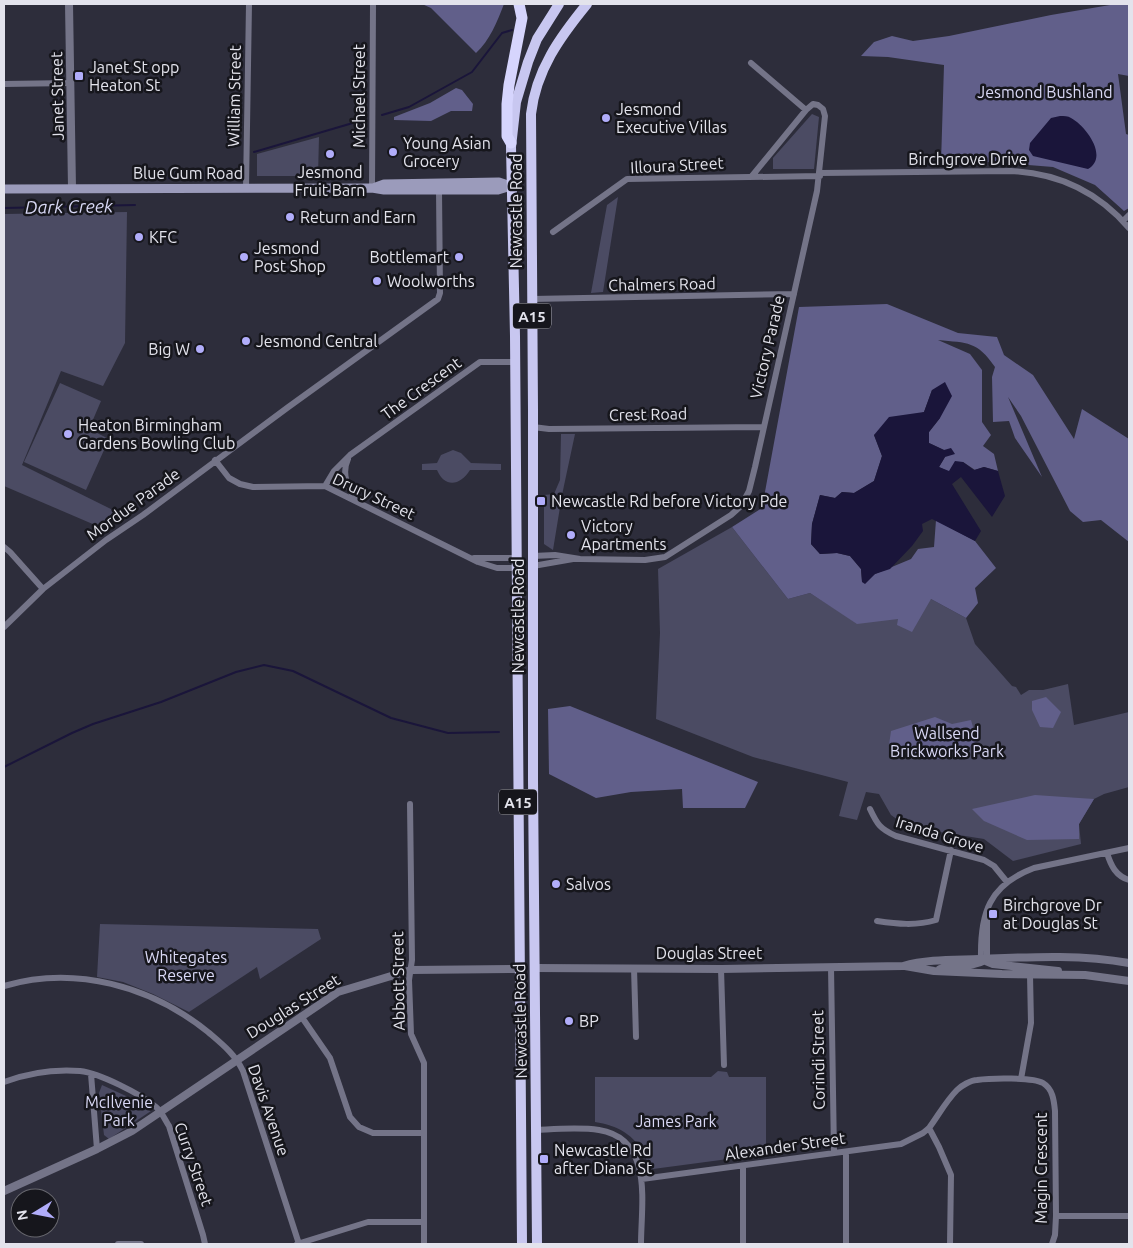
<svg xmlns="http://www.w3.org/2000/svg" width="1133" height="1248" viewBox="0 0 1133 1248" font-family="Ubuntu,sans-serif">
	<rect width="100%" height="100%" fill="#2d2d3b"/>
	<path fill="#4b4b63" d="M812,114l7,3 -5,52h-41v-11z
		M319,137l-1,39h-61v-22z
		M618,197l-15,95 -12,1 16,-88z
		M127,212l-2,131 -22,43 -42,-15 -39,94 99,49 -19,14 -98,-42v-272z
		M60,383l41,18 -12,28 20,10 -23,51 -62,-28z
		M561,434h14l-13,61 -9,55 -9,-6v-40l1,-4 -1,-5 10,-1 6,-14z
		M453,450l8,3 10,10 30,1v6h-31c-9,15 -25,19 -33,0h-15v-6l15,-1 4,-8z
		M732,527l56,72 22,-6 47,30 74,-24 35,19 9,26 37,42 4,1 5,8 8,-5h14l25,-6 6,41 55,-13v75l-25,7 -10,5 -15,25 2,20 -68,17 -29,-22 -76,-12 -17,-12 -12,-21 -13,-2 -9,28 -18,-4 9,-34 -95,-25 -97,-38 4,-86 -2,-64z
		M100,924l218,5 3,10 -61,40 -3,-12 -68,45 -36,-18 -30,-12 -26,-5z
		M718,1071l9,1 2,5h37v77l-113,15c-5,-3 -5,-7 -8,-13 -10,-21 -28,-31 -50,-34v-45h116z
		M102,1085l24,11 25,15 -42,28 -5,-4 -5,-42z"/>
	<path fill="#615f8a" d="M422,4h82c-7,18 -14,36 -28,49l-45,-45z
		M1116,4h13v72l-11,-2 8,60 3,1v73l-5,3 -29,-26 -42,-18 -61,-5 -51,1 3,-98 -56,-8 -27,-1 13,-14 18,-6 21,5 36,-5 102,-21z
		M456,88l6,2 11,14 -1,7h-21l-20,10 -37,-1v-3l36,-14z
		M887,304l71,29 39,4 7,18 29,20 41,64 8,-30 47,30v103l-28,-22 -18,2 -13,-11 -49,-95 -13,-19 34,80 -27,-39 -6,-17 -16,1 -1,-45 3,-10c-18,-26 -27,-24 -57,-27l32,14 12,16v52l9,13 -8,11 11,8 4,17 -14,-4 -9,3 -12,-8 -14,10 -10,-5 6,-10 -1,-7 -15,-7v-11l11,-14 -8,-28 -8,22 -50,23 8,21 -8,25 -20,12 -12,-1 -7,6 -15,-3 -8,29 -1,20 9,10 17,-1 13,3 11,13 1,12 13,-7 36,-15 7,-10 16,-2 2,-27 39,21 21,27 -21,20 3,15 -12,15 -35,-19 -19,33 -15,-7 1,-6 -41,5 -47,-31 -22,6 -56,-72 30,-19 37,-201z
		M1046,697l15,15 -8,16 -13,-1 -8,-17v-9z
		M570,706l188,76 -13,26h-62l-1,-19 -51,3 -35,6 -47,-24 -1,-65z
		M935,717l17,7 19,-4 6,21 -17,13 -22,5 -36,-5 -13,-9 2,-14z
		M1035,795l59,4 -15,25v15l-52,1 -43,-19 -12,-12z"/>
	<path fill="#1a153a" d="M1060,116c4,0 8,0 11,2 15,8 38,39 17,51l-55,-13 -4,-6 1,-7 21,-25z
		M945,382l7,14 -12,22 -11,14v11l15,7 7,-2 4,6 -10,3 -6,10 10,4 6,-10 8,1 11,8 10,-3 14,4 7,25 -13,21 -31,-40 -9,7 29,47 -6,10 -43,-22 -10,5 1,7 -11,15 -22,23 -15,5 -10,10 -3,-2 -1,-13 -11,-13 -13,-3 -17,1 -9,-10 1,-20 8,-29 15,3 7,-6 12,1 20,-12 8,-25 -8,-21 15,-18 35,-5 8,-22z"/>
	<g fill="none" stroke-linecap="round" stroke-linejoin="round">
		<path stroke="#1a153a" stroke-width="2" d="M382,115l27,-8 63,-35 30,-39 10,-3
			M254,152l109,-32
			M169,178l16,-7
			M4,208l131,-3
			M4,767l68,-34 21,-9 68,-22 75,-30 28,-7 29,6 98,47 57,15 51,-1"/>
		<path stroke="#747488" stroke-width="6" d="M4,84l67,-1
			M820,173l191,-2c47,2 87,21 118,57
			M752,176l54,-66
			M246,188l3,-184
			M372,188l1,-184
			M1123,221l6,-6
			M553,232l74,-53 193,-3
			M532,299l262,-5
			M533,427l16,2 214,-2
			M348,459c-7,15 0,28 8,42
			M215,460l14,18 11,6 13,3 72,-1 153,76 19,6h20
			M325,486l9,-15 16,-16 130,-93h35
			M4,547l6,5 33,37
			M533,556l22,-1 25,4 65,1 20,-3 66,-42 10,-9 8,-15 6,-24 62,-276 8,-75 -2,-7 -5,-4 -5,-1 -7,6 -55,-47
			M474,558h42
			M533,566l40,-7
			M4,627l39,-38 63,-49 37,-25 144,-107 151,-109 2,-6 -1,-103
			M410,804l2,156 -3,20 2,54 13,29v181
			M870,809c7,15 10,20 26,27l88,24 10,6 13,16
			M1107,853c4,13 9,23 22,27
			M987,915v43
			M877,921c20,3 39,5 59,-1l15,-70
			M981,959c-1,-46 8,-74 53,-91l95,-20
			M831,967l3,186
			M634,968l2,69
			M721,969l3,96
			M4,986c71,-21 147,0 204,46 14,12 27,22 35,39l56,173
			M301,1016l29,42 20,59 9,10 14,6h51
			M91,1074l6,75
			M1021,1079l10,-56 -1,-48
			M4,1082c24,-9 50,-13 76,-11 19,2 61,23 76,36 6,5 9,13 13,19l34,109 2,9
			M929,1128l10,19 12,28 -1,69
			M536,1130c21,-1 43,-3 63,0 55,9 42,74 42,114
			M846,1152v92
			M743,1166v78
			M642,1179l259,-35 22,-11 6,-5c9,-12 17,-27 28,-38 4,-4 14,-10 20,-10 13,-2 56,-3 66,3 10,6 11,18 12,28l1,105 -1,19 -3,9
			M1056,1216h73
			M118,1244h23
			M297,1244l71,-22h56"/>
		<path stroke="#747488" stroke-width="8" d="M69,4l3,184
			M981,959l12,5 65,7
			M905,966l29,5 68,3 83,1 44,6
			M535,968l186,1 182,-3c25,-7 51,-6 76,-7 50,-2 101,-5 150,4
			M940,969c15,-5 31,-1 45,-9
			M4,1191l93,-42 35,-18 206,-139 73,-22 110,-1"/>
		<path stroke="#9b9bbb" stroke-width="9" d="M373,188l11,-4 115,-2 12,4
			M4,189l368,-1 12,2h114l13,-4"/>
		<path stroke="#c8c7f0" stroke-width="10" d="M522,1244l-7,-908 -4,-189 5,-45 12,-40 9,-23 22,-35
			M537,1244l-4,-464v-371l-2,-295c5,-44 29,-77 56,-110"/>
		<path stroke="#d6d5fd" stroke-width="11" d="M511,143l-4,-7v-32l2,-19 13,-67 -3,-14"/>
	</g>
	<g fill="#b1adfa" stroke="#16161c" stroke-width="2">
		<rect x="74" y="71" width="10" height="10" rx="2.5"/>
		<circle cx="606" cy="118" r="5"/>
		<circle cx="393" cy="152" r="5"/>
		<circle cx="330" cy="154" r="5"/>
		<circle cx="290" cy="217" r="5"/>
		<circle cx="139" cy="237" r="5"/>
		<circle cx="244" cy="257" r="5"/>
		<circle cx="459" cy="257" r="5"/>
		<circle cx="377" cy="281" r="5"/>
		<circle cx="246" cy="341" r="5"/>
		<circle cx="200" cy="349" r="5"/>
		<circle cx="68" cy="434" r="5"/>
		<rect x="536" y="496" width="10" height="10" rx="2.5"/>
		<circle cx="571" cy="535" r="5"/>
		<circle cx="556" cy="884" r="5"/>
		<rect x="988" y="909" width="10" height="10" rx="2.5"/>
		<circle cx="569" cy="1021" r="5"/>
		<rect x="539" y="1154" width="10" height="10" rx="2.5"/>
	</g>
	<g text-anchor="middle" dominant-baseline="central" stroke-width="5" stroke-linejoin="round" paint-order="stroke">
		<g fill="#16161c" stroke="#a6a6ae" stroke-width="1">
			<rect x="513" y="303.5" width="38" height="25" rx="4"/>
			<rect x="499" y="789.5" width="38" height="25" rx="4"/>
		</g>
		<g font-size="15" font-weight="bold" fill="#e3e3ec">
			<text x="532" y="316">A15</text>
			<text x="518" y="802">A15</text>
		</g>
		<g font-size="16" fill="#e3e3ec" stroke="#16161c" text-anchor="start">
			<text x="89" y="67">Janet St opp<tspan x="89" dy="18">Heaton St</tspan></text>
			<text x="616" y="109">Jesmond<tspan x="616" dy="18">Executive Villas</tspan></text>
			<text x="403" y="143">Young Asian<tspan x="403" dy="18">Grocery</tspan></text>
			<text x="330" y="172" text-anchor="middle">Jesmond<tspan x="330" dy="18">Fruit Barn</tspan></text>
			<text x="300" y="217">Return and Earn</text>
			<text x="149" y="237">KFC</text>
			<text x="254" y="248">Jesmond<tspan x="254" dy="18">Post Shop</tspan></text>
			<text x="449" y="257" text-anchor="end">Bottlemart</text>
			<text x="387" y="281">Woolworths</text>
			<text x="256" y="341">Jesmond Central</text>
			<text x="190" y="349" text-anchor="end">Big W</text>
			<text x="78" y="425">Heaton Birmingham<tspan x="78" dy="18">Gardens Bowling Club</tspan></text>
			<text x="551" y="501">Newcastle Rd before Victory Pde</text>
			<text x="581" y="526">Victory<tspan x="581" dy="18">Apartments</tspan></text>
			<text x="566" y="884">Salvos</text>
			<text x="1003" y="905">Birchgrove Dr<tspan x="1003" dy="18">at Douglas St</tspan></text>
			<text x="579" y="1021">BP</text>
			<text x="554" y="1150">Newcastle Rd<tspan x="554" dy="18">after Diana St</tspan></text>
		</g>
		<g font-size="16" fill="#d9d8f5" stroke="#16161c">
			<text x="1045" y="92">Jesmond Bushland</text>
			<text x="947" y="733">Wallsend<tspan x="947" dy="18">Brickworks Park</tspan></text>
			<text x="186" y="957">Whitegates<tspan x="186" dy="18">Reserve</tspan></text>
			<text x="119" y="1102">McIlvenie<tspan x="119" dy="18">Park</tspan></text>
			<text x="676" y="1121">James Park</text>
		</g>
		<g font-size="16" fill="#e3e3ec" stroke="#16161c">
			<text transform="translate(57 96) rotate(-91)">Janet Street</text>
			<text transform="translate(234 96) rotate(-89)">William Street</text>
			<text transform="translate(359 96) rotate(-90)">Michael Street</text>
			<text x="968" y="159">Birchgrove Drive</text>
			<text transform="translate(677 165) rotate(-3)">Illoura Street</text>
			<text x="188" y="173">Blue Gum Road</text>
			<text transform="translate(516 211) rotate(-90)">Newcastle Road</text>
			<text transform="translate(662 284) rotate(-1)">Chalmers Road</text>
			<text transform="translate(767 347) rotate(-77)">Victory Parade</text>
			<text transform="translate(421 388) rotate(-36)">The Crescent</text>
			<text transform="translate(648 414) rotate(-1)">Crest Road</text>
			<text transform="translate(374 496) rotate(25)">Drury Street</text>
			<text transform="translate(133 504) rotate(-36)">Mordue Parade</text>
			<text transform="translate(518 616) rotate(-90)">Newcastle Road</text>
			<text transform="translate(940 834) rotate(17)">Iranda Grove</text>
			<text x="709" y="953">Douglas Street</text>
			<text transform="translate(398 981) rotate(-91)">Abbott Street</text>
			<text transform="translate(293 1006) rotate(-32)">Douglas Street</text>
			<text transform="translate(520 1021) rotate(-91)">Newcastle Road</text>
			<text transform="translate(818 1060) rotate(-91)">Corindi Street</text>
			<text transform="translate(269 1110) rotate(71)">Davis Avenue</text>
			<text transform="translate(785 1146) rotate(-8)">Alexander Street</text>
			<text transform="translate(194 1164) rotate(71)">Curry Street</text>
			<text transform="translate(1041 1168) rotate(-90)">Magin Crescent</text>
		</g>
		<g font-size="18" font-style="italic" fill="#d7d7f4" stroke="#16161c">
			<text transform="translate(69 206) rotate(-1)">Dark Creek</text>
		</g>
	</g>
	<rect width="1133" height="1248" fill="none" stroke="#e3e3ec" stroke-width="10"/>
	<g transform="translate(35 1213) rotate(260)"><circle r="24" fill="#16161c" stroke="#68686f"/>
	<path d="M0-4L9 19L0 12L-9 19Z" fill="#b1adfa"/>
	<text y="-8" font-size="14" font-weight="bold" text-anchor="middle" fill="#e3e3ec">N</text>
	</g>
</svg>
